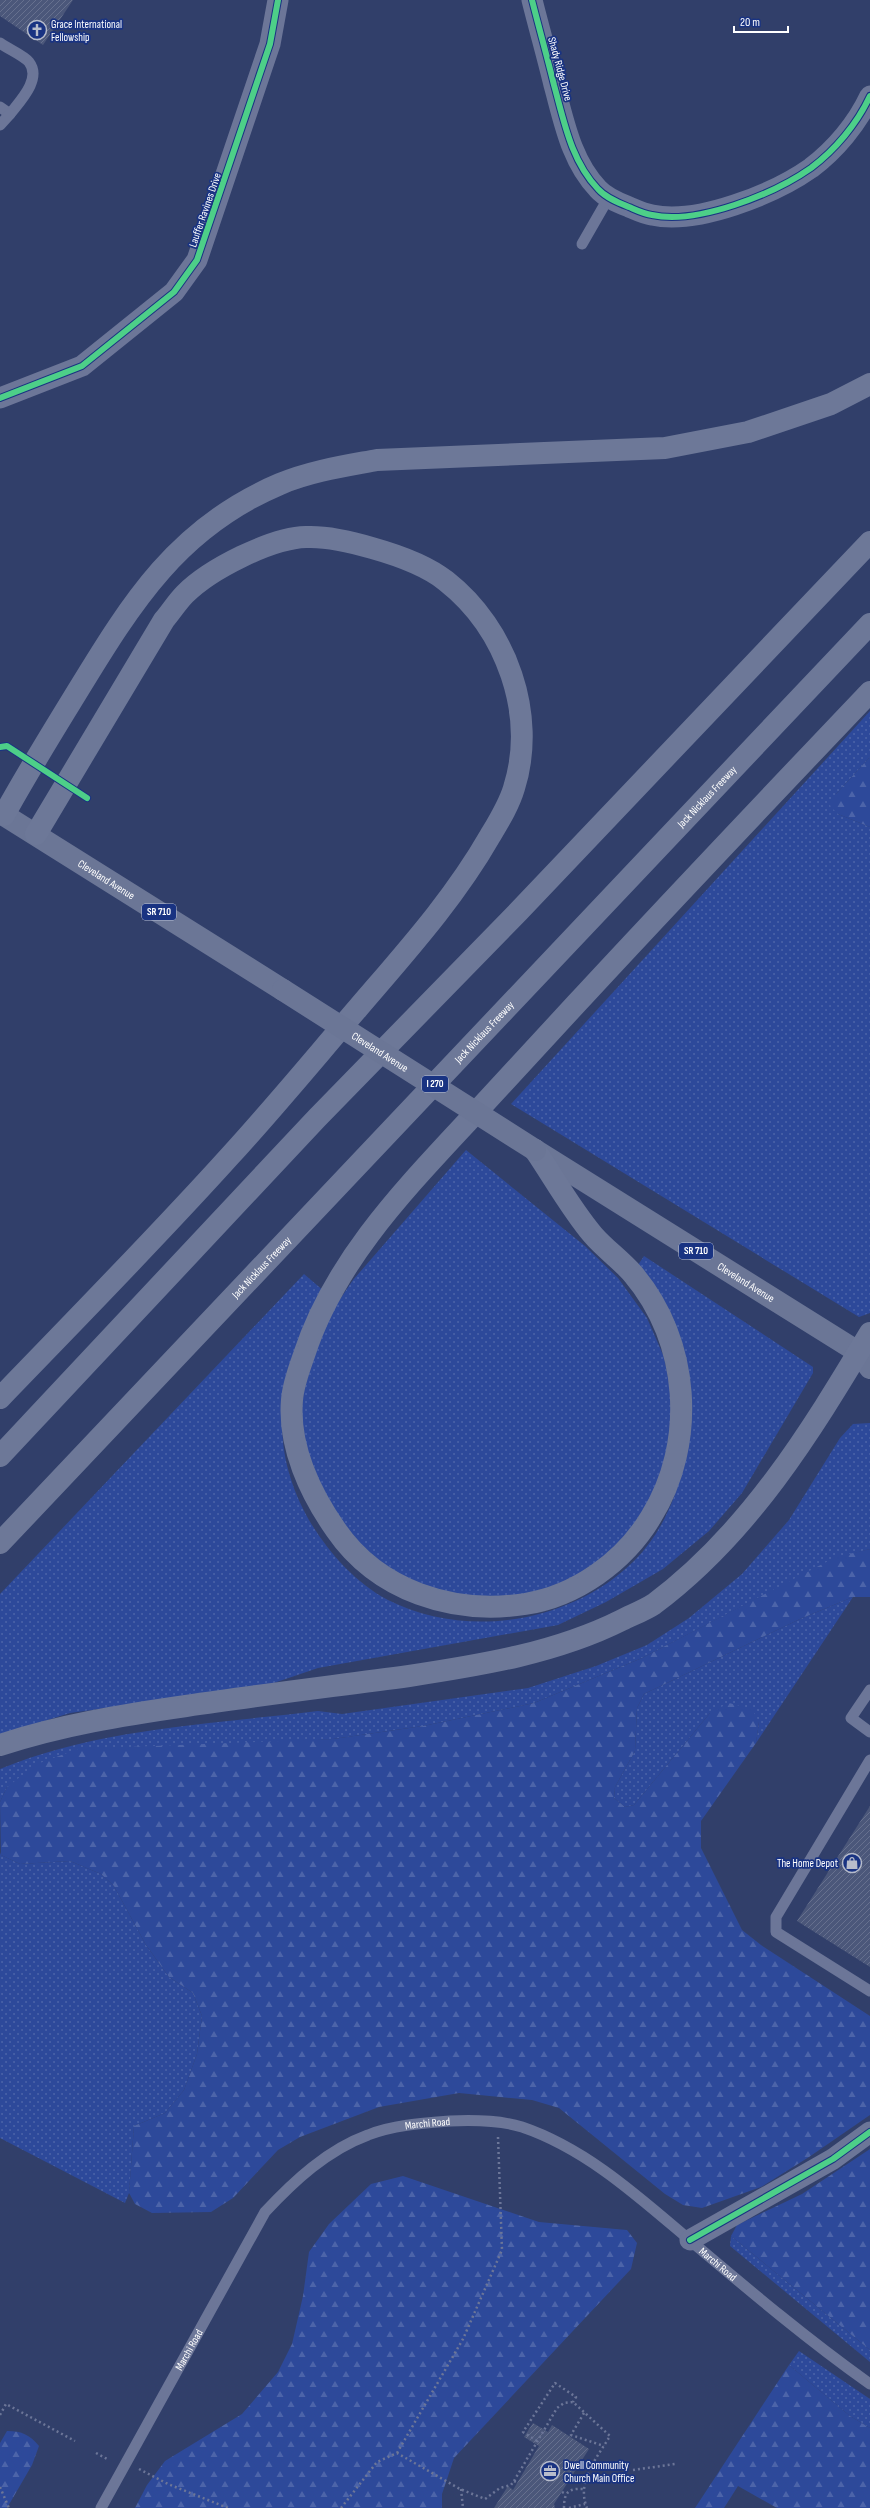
<svg xmlns="http://www.w3.org/2000/svg" width="870" height="2508" viewBox="0 0 870 2508" font-family="'Sofia Sans Condensed',sans-serif">
	<defs>
		<pattern id="grass-dots" width="8" height="8" patternUnits="userSpaceOnUse"><rect width="8" height="8" fill="#2d499a"/><path d="M2 2h.1M6 6h.1" fill="none" stroke="#4c64a9" stroke-width="1.8" stroke-linecap="round"/></pattern>
		<pattern id="forest-firs" width="22" height="20" patternUnits="userSpaceOnUse"><rect width="22" height="20" fill="#2d499a"/><path d="M5 1l3.5 6h-7zM16 11l3.5 6h-7z" fill="#4c64a9"/></pattern>
		<pattern id="building-hatch" width="6" height="6" patternUnits="userSpaceOnUse"><rect width="6" height="6" fill="#4b577a"/><path d="M-1 1l2-2M0 6l6-6M5 7l2-2" fill="none" stroke="#66708e"/></pattern>
	</defs>
	<rect width="100%" height="100%" fill="#313f6a"/>
	<path fill="url(#grass-dots)" d="M870,711v46l-34,37 2,20 32,13v486l-11,4 -348,-213z
		M466,1150l119,96 33,32 29,40 17,39 6,30 2,41 -8,49 -29,53 -68,57 -85,17 -98,-28 -62,-71 -22,-84 4,-31 14,-48 16,-34 19,-28z
		M644,1256l169,111v6l-71,120 -33,38 -46,38 -57,33 -48,23 -240,43 -53,18 -195,27 -70,22v-141l304,-320 21,18c-10,28 -20,57 -30,85 -4,11 -11,24 -12,36 -4,38 9,79 29,112 19,30 44,58 76,75 79,40 183,23 246,-39 27,-27 42,-62 50,-99 4,-18 8,-42 7,-61 -1,-11 -9,-24 -14,-35 -13,-34 -26,-67 -39,-101z
		M870,1423v126l-34,9 -194,100 -108,45 -111,23 -90,13 -64,4 -262,44 -7,15v-33c98,-41 213,-45 318,-58l24,3 186,-26 68,-22 51,-21 42,-27 53,-44 47,-54 51,-82 13,-14z
		M853,1597l-97,146 3,-21 -49,-9 -76,92 -9,2 -11,-9 1,-11 20,-36 2,-43 7,-14 156,-75z
		M0,1852l1,3 19,9 50,-3 31,13 13,12 32,59 23,32 24,16 9,23 -5,38 -13,36 -19,23 -31,13 -5,67 -4,10 -125,-65z
		M731,2236l139,114v12l-140,-116z
		M799,2351l71,48v29l-20,-12 -61,-51z"/>
	<path fill="url(#forest-firs)" d="M870,757v70l-32,-13 -8,-8 6,-12z
		M870,1549v48h-17l-53,22 -156,75 -7,14 -2,43 -20,36 -1,11 11,9 9,-2 76,-92 19,-10 23,6 7,13 -3,21 -55,78v27l41,82 19,15 109,71v99l-61,42 -48,30 -59,21 -19,-3 -18,-11 -106,-86 -27,-8 -73,-7 -80,14 -79,30 -22,13 -45,48 -22,14 -59,1 -17,-9 -6,-11 5,-67 31,-13 19,-23 13,-36 5,-38 -9,-23 -24,-16 -23,-32 -32,-59 -13,-12 -31,-13 -50,3 -19,-9 -1,-53 7,-15 30,-23 41,-15 255,-10 90,-13 111,-23 108,-45 194,-101z
		M870,2149v201l-139,-114 6,-11 65,-31z
		M403,2176l136,46 88,8 10,13 -6,26 -177,189 -12,36v14h-307l12,-23 18,-24 77,-47 36,-42 14,-28 11,-48 6,-44 20,-28 42,-40z
		M789,2365l61,51 20,12v80h-93l-39,-22 -14,22h-29z
		M7,2431c15,0 23,4 32,15l-7,19 -25,43h-7v-65z"/>
	<path fill="url(#building-hatch)" d="M0,0h73l-30,45 -43,-29z
		M870,1806v161l-73,-46z
		M533,2423l15,9 4,-7 37,24 -35,55 1,4h-61l14,-22 5,4 26,-44 -15,-9z"/>
	<g fill="none" stroke-linecap="round" stroke-linejoin="round">
		<path stroke="#6c7698" stroke-width="2.5" stroke-dasharray="2 3" stroke-linecap="butt" d="M584,2413l-13,22 33,11
			M0,2415l6,-11 69,37
			M537,2441l-14,-9 32,-49 21,14 -3,5
			M96,2453l13,7
			M397,2453l66,-114 39,-89 -4,-113
			M139,2469l29,15 60,24
			M633,2470l42,-6
			M514,2481l43,-73 7,-5 9,-1 37,34c-13,22 -34,45 -23,72
			M0,2487l9,21
			M461,2489l2,19
			M562,2492l4,2
			M341,2508l36,-46 20,-9 63,36 25,10 15,-11 11,-3 3,-4 4,2
			M564,2508c0,-15 4,-20 19,-19
			M569,2508l16,-4"/>
		<g stroke="#6c7698" stroke-width="11">
			<path d="M0,43c8,6 23,12 29,19 13,17 -9,39 -19,52l-10,-7"/>
			<path d="M0,125l10,-11"/>
			<path d="M582,244l27,-47"/>
			<path d="M870,1690l-19,28 19,14"/>
			<path d="M870,1760l-94,157v15l94,59"/>
			<path id="s1" d="M101,2508l164,-296c29,-31 62,-62 103,-77 25,-10 56,-12 82,-14 23,-1 50,-1 72,6 65,22 118,71 170,115 58,49 116,98 178,142"/>
		</g>
		<path stroke="#6c7698" stroke-width="21" d="M532,0c7,28 15,56 22,85 10,36 17,76 44,104 8,9 21,14 31,18 7,3 15,7 23,8 45,10 122,-21 159,-47 24,-18 46,-44 59,-72
			M0,398l82,-32 92,-74 23,-32 73,-216 8,-44
			M690,2240l143,-81 37,-27"/>
		<g stroke="#6b7696" stroke-width="22">
			<path id="s2" d="M4,815l279,175"/>
			<path id="s3" d="M535,1150l323,202 12,16"/>
		</g>
		<g stroke="#6d7898" stroke-width="22">
			<path d="M4,815c23,-42 48,-82 73,-123 55,-90 101,-165 203,-208 31,-13 65,-18 97,-24l288,-12 83,-16 83,-28 39,-20"/>
			<path d="M535,1150c19,28 36,59 58,85 12,14 28,25 40,39 57,67 64,169 18,243 -27,45 -75,79 -126,87 -72,11 -147,-13 -189,-74 -26,-37 -48,-84 -44,-130 1,-15 7,-31 12,-45 30,-93 100,-165 165,-235 35,-38 71,-77 107,-116 97,-105 196,-209 294,-312"/>
			<path d="M0,1398c77,-80 155,-159 229,-241 44,-48 86,-99 129,-149 47,-55 96,-109 132,-172 9,-15 19,-31 24,-48 23,-73 -7,-159 -68,-207 -20,-16 -49,-26 -74,-33 -20,-6 -45,-12 -66,-11 -35,1 -96,32 -121,57 -8,8 -14,18 -21,26l-128,214"/>
			<path d="M0,1456l317,-338 201,-206 352,-370"/>
			<path id="s4" d="M0,1543l870,-919"/>
			<path d="M0,1745c61,-20 123,-30 186,-39 74,-11 149,-20 223,-30 73,-11 147,-23 213,-56 10,-5 23,-10 32,-16 95,-71 156,-171 216,-271"/>
		</g>
		<path stroke="#6b7696" stroke-width="22" id="s5" d="M283,990l252,160"/>
		<defs>
			<path id="cycleway" d="M532,0c7,28 15,56 22,85 10,36 17,76 44,104 8,9 21,14 31,18 7,3 15,7 23,8 45,10 122,-21 159,-47 24,-18 46,-44 59,-72
				M0,398l82,-32 92,-74 23,-32 73,-216 8,-44
				M0,747l7,-1 80,52
				M690,2240l143,-81 37,-27"/>
		</defs>
		<use href="#cycleway" stroke="#193382" stroke-width="8"/>
		<use href="#cycleway" stroke="#4dcf88" stroke-width="6"/>
	</g>
	<defs>
		<symbol id="church-ring" viewBox="-11 -11 22 22"><circle r="9.5" fill="#193382" stroke="#b7bccb" stroke-width="1.5"/><path d="M-1.2-6h2.4v3.5h3.3v2.4h-3.3V6h-2.4V-.1h-3.3v-2.4h3.3Z" fill="#b7bccb"/></symbol>
		<symbol id="shop-ring" viewBox="-11 -11 22 22"><circle r="9.5" fill="#193382" stroke="#b7bccb" stroke-width="1.5"/><path d="M-5-2.5h2.3a2.7 3.5 0 0 1 5.4 0H5L5.5 6h-11ZM-1.5-2.5h3a1.5 2.3 0 0 0-3 0Z" fill="#b7bccb"/></symbol>
		<symbol id="office-ring" viewBox="-11 -11 22 22"><circle r="9.5" fill="#193382" stroke="#b7bccb" stroke-width="1.5"/><path d="M-6-3h4V-5.5h4V-3h4V5H-6ZM-1-4.5V-3h2v-1.5ZM-6 0V1H6V0Z" fill="#b7bccb"/></symbol>
	</defs>
	<g fill-rule="evenodd">
		<use href="#church-ring" x="26" y="19" width="22" height="22"/>
		<use href="#shop-ring" x="841" y="1852" width="22" height="22"/>
		<use href="#office-ring" x="539" y="2460" width="22" height="22"/>
	</g>
	<g text-anchor="middle" dominant-baseline="central" stroke-width="3.5" stroke-linejoin="round" paint-order="stroke">
		<g fill="#193382" stroke="#bac2da" stroke-width="1">
			<rect x="142" y="904" width="34" height="16" rx="3"/>
			<rect x="422" y="1076" width="26" height="16" rx="3"/>
			<rect x="679" y="1243" width="34" height="16" rx="3"/>
		</g>
		<g font-size="10" font-weight="bold" fill="#fff">
			<text x="159" y="912">SR 710</text>
			<text x="435" y="1084">I 270</text>
			<text x="696" y="1251">SR 710</text>
		</g>
		<g font-size="11" fill="#fff" stroke="#193382" text-anchor="start">
			<text x="51" y="24">Grace International<tspan x="51" dy="13">Fellowship</tspan></text>
			<text x="838" y="1863" text-anchor="end">The Home Depot</text>
			<text x="564" y="2465">Dwell Community<tspan x="564" dy="13">Church Main Office</tspan></text>
		</g>
		<g font-size="11" fill="#fff" stroke="#193382">
			<text transform="translate(560 69) rotate(75)">Shady Ridge Drive</text>
			<text transform="translate(205 210) rotate(-71)">Lauffer Ravines Drive</text>
			<text stroke="none"><textPath href="#s4" startOffset="1028">Jack Nicklaus Freeway</textPath></text>
			<text stroke="none"><textPath href="#s2" startOffset="121">Cleveland Avenue</textPath></text>
			<text stroke="none"><textPath href="#s4" startOffset="704">Jack Nicklaus Freeway</textPath></text>
			<text stroke="none"><textPath href="#s5" startOffset="115">Cleveland Avenue</textPath></text>
			<text stroke="none"><textPath href="#s4" startOffset="380">Jack Nicklaus Freeway</textPath></text>
			<text stroke="none"><textPath href="#s3" startOffset="249">Cleveland Avenue</textPath></text>
			<text stroke="none"><textPath href="#s1" startOffset="529">Marchi Road</textPath></text>
			<text stroke="none"><textPath href="#s1" startOffset="865">Marchi Road</textPath></text>
			<text stroke="none"><textPath href="#s1" startOffset="181">Marchi Road</textPath></text>
		</g>
	</g>
	<path d="M734 26v6h54v-6" fill="none" stroke="#ffffff" stroke-width="2"/>
	<text x="740" y="26" font-size="12" fill="#ffffff" stroke="#193382" stroke-width="3" paint-order="stroke">20 m</text>
</svg>
